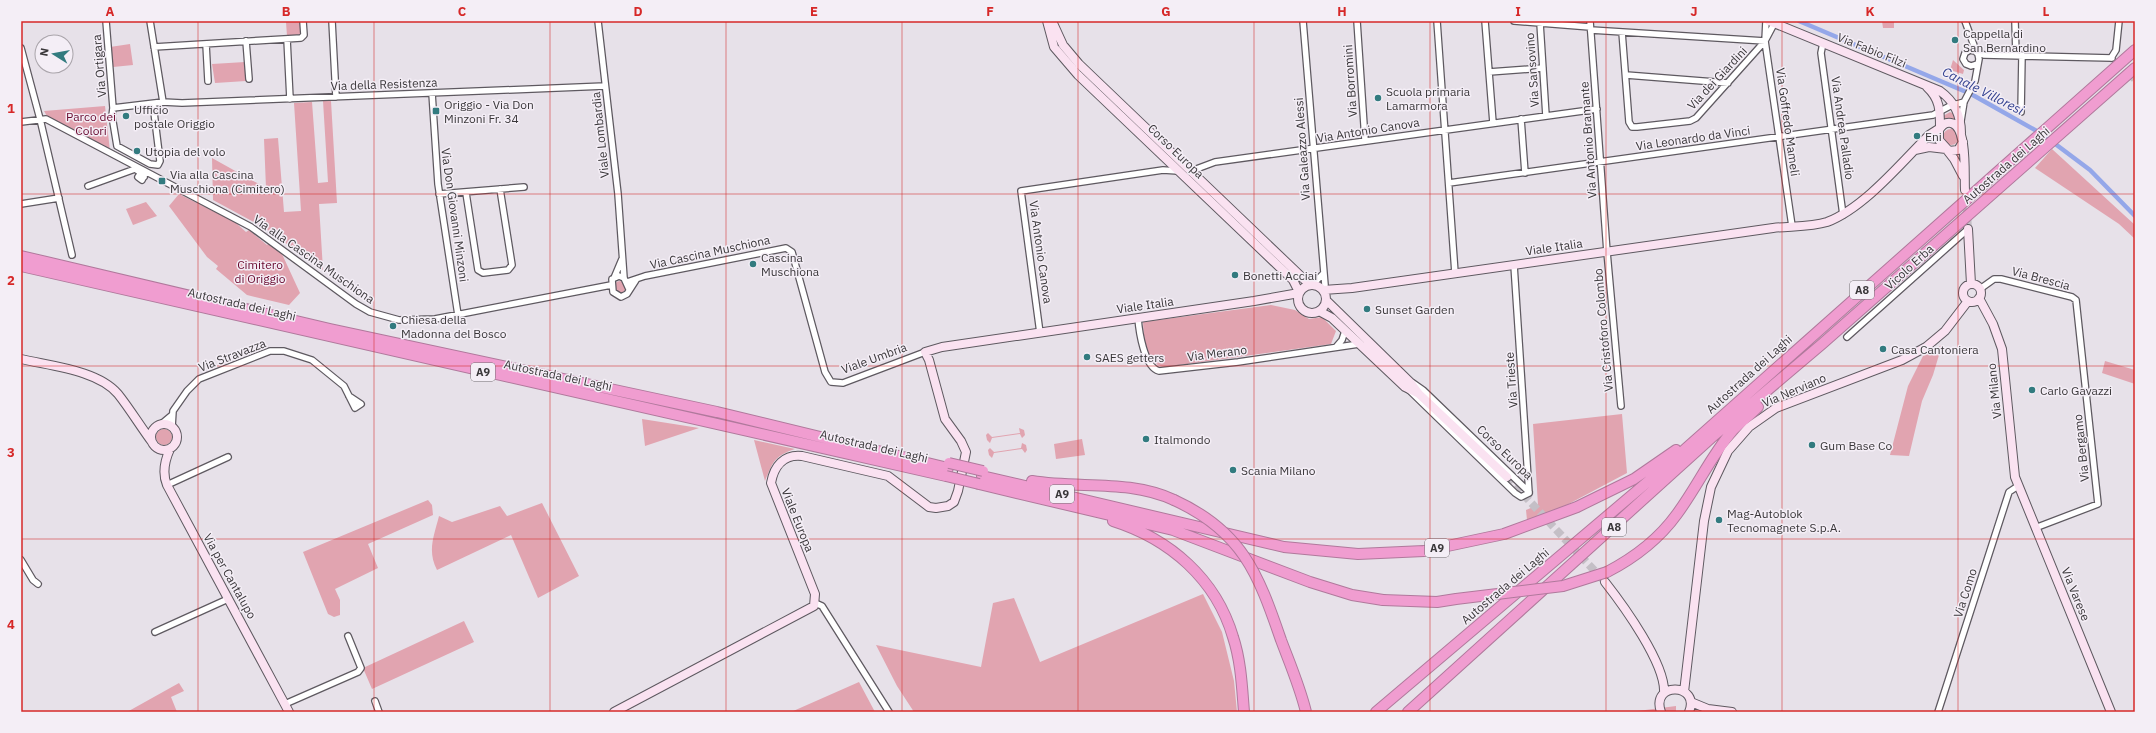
<svg xmlns="http://www.w3.org/2000/svg" width="2156" height="733" viewBox="0 0 2156 733" font-family="'IBM Plex Sans',sans-serif">
	<rect width="100%" height="100%" fill="#e7e1e9"/>
	<path fill="#e1a4b0" d="M300,21l1,14 -14,1 -1,-14z
		M1882,21h12v7h-11z
		M130,44l3,21 -20,2 -3,-20z
		M1953,60l11,10 -1,4 -13,-4z
		M245,62l1,19 -31,2 -3,-19z
		M323,101h8l6,102 -18,1 4,66 -60,-43 -50,-27 -1,-42 54,30 -2,-49 14,-1 6,74 17,-1 -7,-108 18,-1 6,81 10,-1z
		M105,106l5,45 -62,-33 -4,-7z
		M1950,112l4,2 3,9 -15,-1 1,-6z
		M1943 137a8 8 0 1 1 16 0a8 8 0 1 1-16 0Z
		M2052,149l83,76v14l-16,-15 -84,-56z
		M179,194l56,28 11,10 3,-2 18,15 2,-2 13,11 18,39 -11,12 -42,-10 -31,-26 2,-3 -11,-9 -38,-51z
		M146,202l11,14 -24,9 -7,-16z
		M614 287a6 6 0 1 1 12 0a6 6 0 1 1-12 0Z
		M1271,305l24,5 14,9 13,-2 14,14 -5,13 -166,23c-20,-2 -21,-29 -22,-45z
		M1942,345l-9,30 -11,26 -13,55 -19,-1 18,-69 15,-30z
		M2105,361l30,9v14l-33,-11z
		M1622,414l5,59 -66,35 -34,12 -1,-10 12,-5 -5,-81z
		M642,419l57,9 -54,18z
		M1019,428l5,2 1,5 -3,3 -2,-4 -28,4 -2,5 -3,-3 -1,-5 2,-2 4,4 28,-4z
		M156 437a8 8 0 1 1 16 0a8 8 0 1 1-16 0Z
		M1082,439l3,16 -29,4 -2,-15z
		M754,440l41,9c-21,7 -22,13 -30,32z
		M1022,443l4,2 1,5 -2,3 -3,-4 -28,4 -2,5 -3,-3 -1,-5 2,-2 4,4 27,-4z
		M428,500l4,5 1,10 -65,29 10,24 -43,21 5,11v15l-6,2 -6,-3 -25,-62z
		M542,503l37,73 -41,22 -27,-63 -74,35c-10,-19 -3,-34 2,-54l13,6 48,-16 7,10z
		M1203,594l19,38 12,49 3,31h-323l-17,-26 -21,-41 105,22 12,-64 21,-5 26,64z
		M464,621l10,21 -102,47 -9,-21z
		M859,682l16,30h-84z
		M179,683l5,8 -13,6 6,15h-50z
		M1676,706v6h-46z"/>
	<g fill="none" stroke-linecap="round" stroke-linejoin="round">
		<path stroke="#94a7e9" stroke-width="4.5" d="M1799,21l172,73 71,40 48,36 45,46"/>
		<path stroke="#c4bfc6" stroke-width="5.5" stroke-dasharray="5.5 3" stroke-linecap="butt" d="M2112,58l23,23"/>
		<path stroke="#c4bfc6" stroke-width="8" stroke-dasharray="8 4" stroke-linecap="butt" d="M1966,196l2,33
			M1507,477l98,105"/>
		<defs>
			<path id="street" d="M106,21l7,87 50,-6 19,1 423,-17
				M150,21l13,81
				M332,21l4,76
				M598,21l20,173 6,84
				M1303,21l22,264 -2,5
				M1357,21l8,119
				M1437,21l18,252
				M1485,21l8,102
				M1514,21l76,6
				M1590,21l17,231 14,154
				M1766,21l-1,20 27,185
				M1965,21l11,30
				M2015,21l1,34
				M1540,23l6,93
				M1591,30l174,11
				M1622,32l7,90 3,5h5l53,-6 6,-3 69,-77 9,-17
				M287,39l3,60
				M246,41l3,38
				M1823,43l-2,10 22,162
				M206,44l2,37
				M154,47l147,-9 3,-3 -1,-14
				M21,48l19,71 32,136
				M1977,52l7,3 128,3
				M2111,58l5,-8 3,-29
				M1489,72l54,-4
				M1626,75l102,8
				M432,93l6,91 20,131
				M113,108l-1,8 5,30 33,18 8,1 2,-4 -7,-57
				M2021,112l1,-57
				M1521,119l4,54
				M1961,121l3,-19 11,-21 4,-22 -1,-5 -3,-3 -5,-1 -5,3 -2,6 3,5 5,2 6,-2
				M21,122l25,-3 205,108 105,77 14,8 29,8 36,-1 176,-34
				M1191,171l24,-9 382,-53
				M144,177l-3,-4 -3,4 4,3 4,-8
				M1449,183l484,-68 17,-9 14,-4
				M88,186l47,-17 3,2
				M466,193l12,77 5,3 25,-3 4,-5 -12,-76
				M439,194l85,-7
				M21,204l38,-6
				M1514,265l15,228
				M614,278l8,-19
				M627,282l18,-6 141,-28 6,4 33,120 6,10 12,1 82,-31
				M1313,284l10,-10
				M629,289l-5,-11 -5,-2 -7,3 1,13 8,5 6,-3 9,-14
				M1980,289l14,-10h7l71,18 4,3 22,204 -63,24
				M1138,318c1,13 6,49 21,53l79,-9 121,-18
				M1040,333l-19,-142 142,-21 15,1
				M1847,337l121,-108
				M1336,347l6,-7 3,-9
				M1413,383l10,7 106,102
				M1408,389l107,104 6,4 8,-4
				M160,425l12,-10
				M172,427l1,-16 14,-20 12,-12 71,-28h14l28,9 32,26 11,22 6,-4 -12,-8
				M167,485l61,-28
				M21,560l12,20 5,4
				M815,603l7,3 67,106
				M155,632l73,-33
				M375,701l4,11
				M285,704l73,-32 3,-4 -13,-32
				M1938,712l71,-220 9,-6"/>
			<path id="secondary" d="M1047,21l7,26 24,28 215,205 6,12
				M1052,21l11,24 16,19 230,220
				M1769,21l171,70c14,10 21,24 21,42
				M1927,87c13,12 13,23 13,41
				M1963,142l-5,8 -9,1 -10,-11v-10c3,-5 7,-8 12,-7 17,3 13,53 14,67
				M1915,150l14,-3 17,2
				M1947,150l7,9 9,17
				M1968,229l3,55
				M1963 293a9 9 0 1 1 18 0a9 9 0 1 1-18 0Z
				M1298 299a14 14 0 1 1 28 0a14 14 0 1 1-28 0Z
				M1323,290l29,-2 421,-60c17,-2 38,-1 54,-6 37,-14 74,-59 102,-87l11,-7
				M1979,298l14,26 9,25 13,128 96,235
				M1326,300l84,82 9,12 88,83
				M1319,311l13,7 73,69 12,6
				M21,359c29,7 77,11 97,35 12,15 22,32 34,48
				M151 437a13 13 0 1 1 26 0a13 13 0 1 1-26 0Z
				M170,449c-5,11 -8,24 -3,36l122,227
				M1605,582c18,23 61,82 59,111
				M1684,692l20,-171 7,-34 17,-36 21,-24 27,-19 126,-48 24,-13 19,-16 23,-30
				M1691,702l17,7 24,3
				M614,712l200,-106 1,-12 -44,-111c3,-17 13,-29 31,-27l86,20 41,31 7,1 12,-2 6,-4 4,-11 8,-39 -5,-11 -16,-22 -16,-59 -4,-8 17,-5 312,-46 45,-8
				M1661,712c-11,-31 40,-29 28,0"/>
			<path id="highway" d="M21,256l309,73 387,83 231,56
				M21,266l925,210
				M982,476l302,71 74,7 66,-3 80,-17 73,-27 57,-28 42,-29
				M1032,481c48,8 96,-2 142,19
				M979,484l194,46 137,52 42,13 31,5
				M1113,521c57,18 103,58 120,116 8,24 9,50 11,75
				M1607,572c27,-14 52,-33 70,-58 20,-27 34,-58 56,-84 8,-8 17,-15 25,-23
				M1376,712l288,-244 471,-418
				M1408,712l303,-274 111,-94 313,-276"/>
		</defs>
		<use href="#street" stroke="#5e5960" stroke-width="8"/>
		<use href="#secondary" stroke="#5e5960" stroke-width="10"/>
		<use href="#highway" stroke="#b0799c" stroke-width="12"/>
		<use href="#street" stroke="#fff" stroke-width="5.5"/>
		<use href="#secondary" stroke="#fae2f1" stroke-width="8"/>
		<use href="#highway" stroke="#f09dd0" stroke-width="10"/>
		<defs>
			<path id="highway-bridge" d="M949,463l34,8
				M946,476l33,8
				M1174,500c68,31 84,73 107,140 9,24 19,47 25,72
				M1383,600l54,2 19,-3 107,-13 44,-14"/>
		</defs>
		<use href="#highway-bridge" stroke="#b0799c" stroke-width="12" stroke-linecap="butt"/>
		<use href="#highway-bridge" stroke="#f09dd0" stroke-width="10"/>
	</g>
	<path fill="none" stroke="#d62828" stroke-width="1" stroke-opacity="0.55" d="M198,21v691M374,21v691M550,21v691M726,21v691M902,21v691M1078,21v691M1254,21v691M1430,21v691M1606,21v691M1782,21v691M1958,21v691M21,194h2114M21,366h2114M21,539h2114"/>
	<g fill="#327b7f" stroke="#f4eef6" stroke-width="1.5">
		<circle cx="1955" cy="40" r="4"/>
		<circle cx="1378" cy="98" r="4"/>
		<rect x="432" y="107" width="8" height="8" rx="2"/>
		<circle cx="126" cy="116" r="4"/>
		<circle cx="1917" cy="136" r="4"/>
		<circle cx="137" cy="151" r="4"/>
		<rect x="158" y="177" width="8" height="8" rx="2"/>
		<circle cx="753" cy="264" r="4"/>
		<circle cx="1235" cy="275" r="4"/>
		<circle cx="1367" cy="309" r="4"/>
		<circle cx="393" cy="326" r="4"/>
		<circle cx="1883" cy="349" r="4"/>
		<circle cx="1087" cy="357" r="4"/>
		<circle cx="2032" cy="390" r="4"/>
		<circle cx="1146" cy="439" r="4"/>
		<circle cx="1812" cy="445" r="4"/>
		<circle cx="1233" cy="470" r="4"/>
		<circle cx="1719" cy="520" r="4"/>
	</g>
	<g text-anchor="middle" dominant-baseline="central" stroke-width="3" stroke-linejoin="round" paint-order="stroke">
		<g fill="#f4eef6" stroke="#726e72" stroke-width="1">
			<rect x="1850" y="281" width="24" height="18" rx="3"/>
			<rect x="471" y="363" width="24" height="18" rx="3"/>
			<rect x="1050" y="485" width="24" height="18" rx="3"/>
			<rect x="1602" y="518" width="24" height="18" rx="3"/>
			<rect x="1425" y="539" width="24" height="18" rx="3"/>
		</g>
		<g font-size="11" font-weight="bold" fill="#3a373a">
			<text x="1862" y="290">A8</text>
			<text x="483" y="372">A9</text>
			<text x="1062" y="494">A9</text>
			<text x="1614" y="527">A8</text>
			<text x="1437" y="548">A9</text>
		</g>
		<g font-size="12" fill="#3a373a" stroke="#f4eef6" text-anchor="start">
			<text x="1963" y="33">Cappella di<tspan x="1963" dy="14">San Bernardino</tspan></text>
			<text x="1386" y="91">Scuola primaria<tspan x="1386" dy="14">Lamarmora</tspan></text>
			<text x="444" y="104">Origgio - Via Don<tspan x="444" dy="14">Minzoni Fr. 34</tspan></text>
			<text x="134" y="109">Ufficio<tspan x="134" dy="14">postale Origgio</tspan></text>
			<text x="1925" y="136">Eni</text>
			<text x="145" y="151">Utopia del volo</text>
			<text x="170" y="174">Via alla Cascina<tspan x="170" dy="14">Muschiona (Cimitero)</tspan></text>
			<text x="761" y="257">Cascina<tspan x="761" dy="14">Muschiona</tspan></text>
			<text x="1243" y="275">Bonetti Acciai</text>
			<text x="1375" y="309">Sunset Garden</text>
			<text x="401" y="319">Chiesa della<tspan x="401" dy="14">Madonna del Bosco</tspan></text>
			<text x="1891" y="349">Casa Cantoniera</text>
			<text x="1095" y="357">SAES getters</text>
			<text x="2040" y="390">Carlo Gavazzi</text>
			<text x="1154" y="439">Italmondo</text>
			<text x="1820" y="445">Gum Base Co</text>
			<text x="1241" y="470">Scania Milano</text>
			<text x="1727" y="513">Mag-Autoblok<tspan x="1727" dy="14">Tecnomagnete S.p.A.</tspan></text>
		</g>
		<g font-size="12" fill="#3a373a" stroke="#f4eef6">
			<text transform="translate(1872 50) rotate(22)">Via Fabio Filzi</text>
			<text transform="translate(99 66) rotate(-95)">Via Ortigara</text>
			<text transform="translate(1532 70) rotate(-94)">Via Sansovino</text>
			<text transform="translate(1717 78) rotate(-47)">Via dei Giardini</text>
			<text transform="translate(1350 81) rotate(-94)">Via Borromini</text>
			<text transform="translate(384 84) rotate(-2)">Via della Resistenza</text>
			<text transform="translate(1788 122) rotate(82)">Via Goffredo Mameli</text>
			<text transform="translate(1843 128) rotate(82)">Via Andrea Palladio</text>
			<text transform="translate(1368 130) rotate(-9)">Via Antonio Canova</text>
			<text transform="translate(600 135) rotate(-96)">Viale Lombardia</text>
			<text transform="translate(1693 138) rotate(-8)">Via Leonardo da Vinci</text>
			<text transform="translate(1588 140) rotate(-94)">Via Antonio Bramante</text>
			<text transform="translate(1302 149) rotate(-94)">Via Galeazzo Alessi</text>
			<text transform="translate(1176 151) rotate(44)">Corso Europa</text>
			<text transform="translate(2006 165) rotate(-41)">Autostrada dei Laghi</text>
			<text transform="translate(455 215) rotate(82)">Via Don Giovanni Minzoni</text>
			<text transform="translate(1554 247) rotate(-8)">Viale Italia</text>
			<text transform="translate(710 252) rotate(-12)">Via Cascina Muschiona</text>
			<text transform="translate(1041 252) rotate(82)">Via Antonio Canova</text>
			<text transform="translate(314 259) rotate(35)">Via alla Cascina Muschiona</text>
			<text transform="translate(1909 267) rotate(-42)">Vicolo Erba</text>
			<text transform="translate(2041 278) rotate(15)">Via Brescia</text>
			<text transform="translate(242 304) rotate(13)">Autostrada dei Laghi</text>
			<text transform="translate(1145 305) rotate(-8)">Viale Italia</text>
			<text transform="translate(1603 330) rotate(-95)">Via Cristoforo Colombo</text>
			<text transform="translate(1217 353) rotate(-7)">Via Merano</text>
			<text transform="translate(232 355) rotate(-21)">Via Stravazza</text>
			<text transform="translate(874 358) rotate(-20)">Viale Umbria</text>
			<text transform="translate(1749 374) rotate(-42)">Autostrada dei Laghi</text>
			<text transform="translate(558 375) rotate(12)">Autostrada dei Laghi</text>
			<text transform="translate(1511 380) rotate(-94)">Via Trieste</text>
			<text transform="translate(1794 390) rotate(-23)">Via Nerviano</text>
			<text transform="translate(1994 391) rotate(-96)">Via Milano</text>
			<text transform="translate(874 446) rotate(13)">Autostrada dei Laghi</text>
			<text transform="translate(2081 448) rotate(-96)">Via Bergamo</text>
			<text transform="translate(1505 452) rotate(44)">Corso Europa</text>
			<text transform="translate(798 520) rotate(68)">Viale Europa</text>
			<text transform="translate(230 576) rotate(61)">Via per Cantalupo</text>
			<text transform="translate(1505 586) rotate(-40)">Autostrada dei Laghi</text>
			<text transform="translate(1965 593) rotate(-72)">Via Como</text>
			<text transform="translate(2076 594) rotate(68)">Via Varese</text>
		</g>
		<g font-size="12" fill="#68072d" stroke="#f4eef6">
			<text x="91" y="116">Parco dei<tspan x="91" dy="14">Colori</tspan></text>
			<text x="260" y="264">Cimitero<tspan x="260" dy="14">di Origgio</tspan></text>
		</g>
		<g font-size="13" font-style="italic" fill="#334290" stroke="#f4eef6">
			<text transform="translate(1983 91) rotate(27)">Canale Villoresi</text>
		</g>
	</g>
	<rect width="2156" height="733" fill="none" stroke="#f4eef6" stroke-width="44"/>
	<g transform="translate(54 54) rotate(281)"><circle r="19" fill="#f4eef6" stroke="#aaa5ab"/>
	<path d="M0-3L7 15L0 10L-7 15Z" fill="#327b7f"/>
	<text y="-6" font-size="11" font-weight="bold" text-anchor="middle" fill="#3a373a">N</text>
	</g>
	<rect x="22" y="22" width="2112" height="689" fill="none" stroke="#d62828" stroke-width="1.5"/>
	<g font-size="13" text-anchor="middle" font-weight="bold" fill="#d62828">
		<text x="110" y="16">A</text>
		<text x="286" y="16">B</text>
		<text x="462" y="16">C</text>
		<text x="638" y="16">D</text>
		<text x="814" y="16">E</text>
		<text x="990" y="16">F</text>
		<text x="1166" y="16">G</text>
		<text x="1342" y="16">H</text>
		<text x="1518" y="16">I</text>
		<text x="1694" y="16">J</text>
		<text x="1870" y="16">K</text>
		<text x="2046" y="16">L</text>
		<text x="11" y="113">1</text>
		<text x="11" y="285">2</text>
		<text x="11" y="457">3</text>
		<text x="11" y="629">4</text>
	</g>
</svg>
